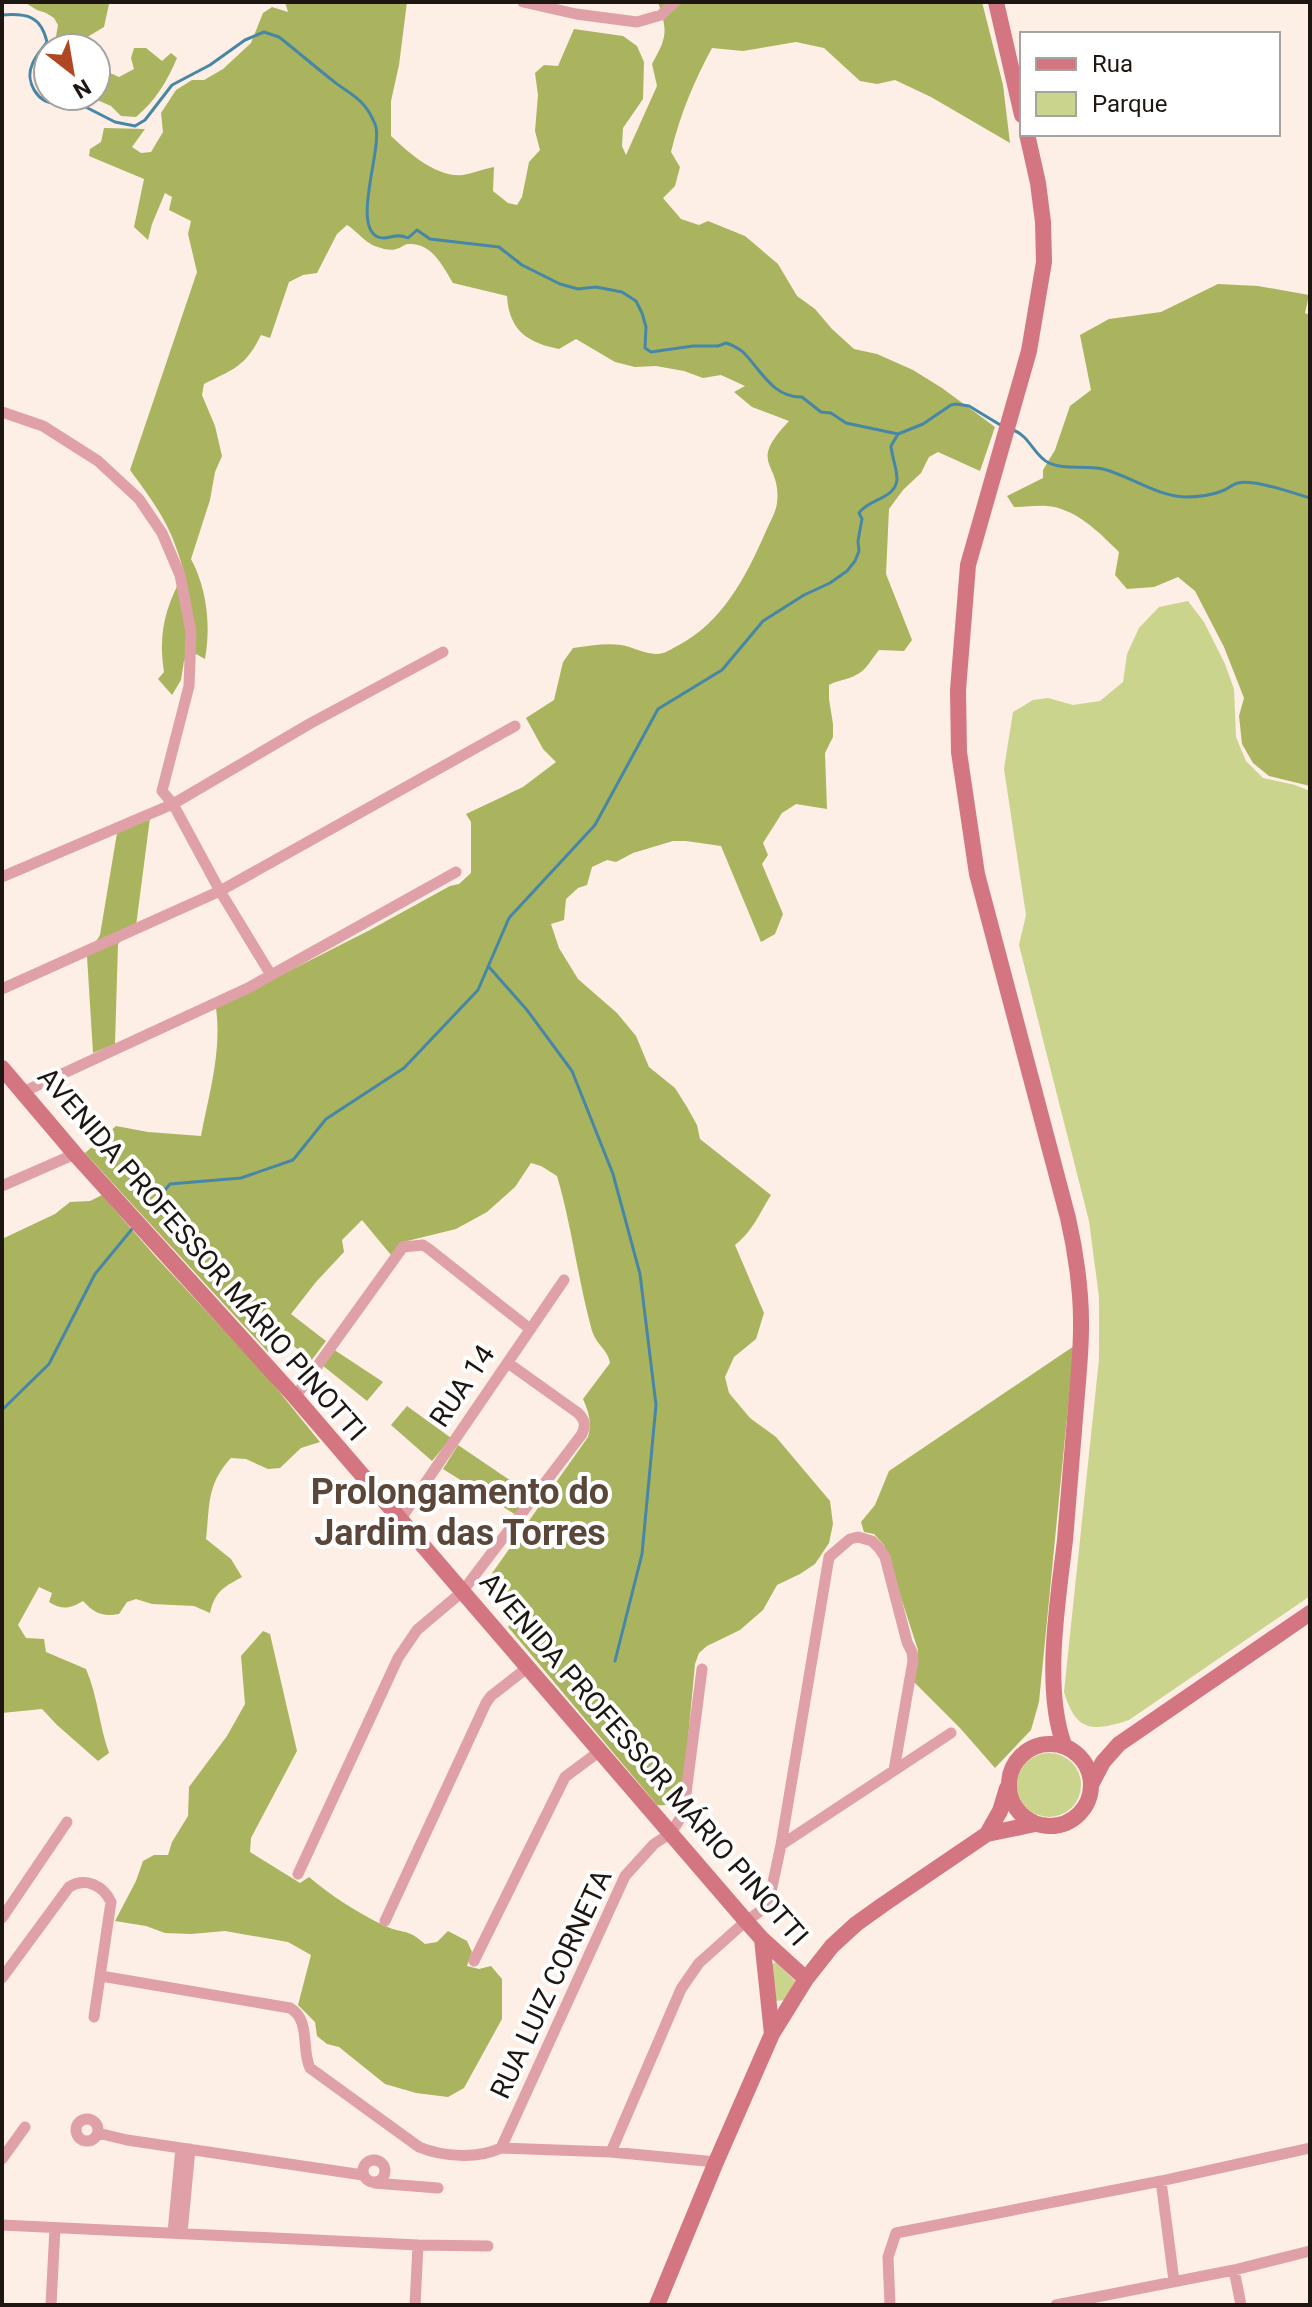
<svg xmlns="http://www.w3.org/2000/svg" width="1312" height="2307" viewBox="0 0 1312 2307" font-family="Roboto,sans-serif">
	<rect width="100%" height="100%" fill="#fdefe5"/>
	<path fill="#cbd48c" d="M1188,601l16,21 21,42 9,25 2,48 10,24 17,17 32,7 15,6v805l-181,124c-37,12 -53,12 -65,-28l35,-333v-62l-10,-76 -70,-276 7,-30 -22,-146 9,-57 20,-12 15,-2 25,7 27,-4 23,-19 4,-28 12,-26 20,-21z
		M1017 1785a32 32 0 1 1 64 0a32 32 0 1 1-64 0Z
		M776,1962l19,19 -10,19 -9,1 -6,-35z"/>
	<path fill="#aab45f" d="M24,2h83l2,2 -5,23 -20,12h-6l-11,4 -2,5h-4l-6,-6 3,-17 -4,-7 -8,-5 -9,-3z
		M285,2h122l-8,63 -8,36v35c18,17 46,42 72,39 10,-2 21,-6 31,-8l-1,24 15,12 9,2 5,-8 7,-35 11,-12 -5,-19 3,-36 -3,-22 9,-8 14,1 16,-37 49,7 14,10 7,16 -1,37 -20,29 -1,18 4,9 31,-69 -5,-22c15,-27 16,-32 6,-62h324l21,83 7,58 -79,-46 -36,-17 -18,4 -17,-3 -36,-33 -28,-6 -53,9 -31,-3c-18,33 -32,67 -41,104l9,15 -5,19 -12,12 18,21 18,6 9,-4 37,15 33,28 19,32 18,13 17,20 22,20 23,5 36,16 29,18 53,39 -15,44 -42,-19 -9,5 -8,16 -18,17 -14,19 -3,65 26,66 -8,11 -25,-1c-7,8 -13,21 -23,25 -9,5 -18,5 -27,10v14l4,25v13l-8,16 2,56 -31,-5 -14,9 -19,30 5,12 -6,9 21,50 -8,20 -14,8 -40,-96 -35,-5h-13l-40,12 -17,9 -9,-2 -15,7 -5,18 -9,3 -12,11 -2,21 -13,4 8,24 19,31 39,34 19,23 13,31 26,21 12,19 10,18 3,14 71,56c-12,19 -18,36 -36,50l29,68 -8,26 -22,18 -9,20 4,16 21,25 26,19 54,64 3,23 -4,19 -14,21 -15,10 -23,11 -14,25 -23,20 -33,16 -8,7 -4,11 -11,118c-5,15 -10,25 -27,23l-149,-178 14,-16 -6,-14 -9,-1 -19,-17 100,-142c4,-15 1,-24 -5,-38l27,-36c-2,-13 -14,-19 -18,-32 -14,-51 -20,-104 -35,-155l-16,-10 -10,-3 -16,24 -28,25 -31,17 -53,13 -12,13 -29,-35 -20,20 2,12 -28,30 -25,32 35,27 -15,20 -31,-27 -12,18 -183,-199 31,-27 32,6 53,4c8,-43 21,-84 15,-128l152,-77 82,-45 9,-2 12,-11v-51l-5,-8 57,-27 33,-25 -13,-13 -17,-31 28,-18 9,-38 10,-14c16,-2 32,-5 48,-3 13,2 28,12 42,8 5,-1 11,-6 16,-8 44,-23 68,-70 87,-114 4,-9 10,-19 11,-28 5,-42 -31,-37 12,-82l-37,-14 -18,-15 11,-6 -24,-11 -18,3 -19,-7 -28,-5 -21,1 -20,-5 -39,-23 -17,10c-32,-6 -50,-19 -52,-53l-54,-13c-10,-16 -21,-41 -45,-39 -3,0 -9,5 -12,5 -5,2 -13,0 -18,-2 -11,-2 -21,-16 -31,-22l-10,9 -20,39 -14,2 -14,7 -19,56 -9,-3c-15,31 -27,34 -57,49l-2,11 13,31 7,30 -7,16 -5,28 -19,59c16,30 20,66 14,100l-9,-5 -12,7 -3,19 -9,15 -14,-16 6,-7c-6,-38 1,-65 20,-99 -12,-46 -26,-65 -54,-103l67,-198 -9,-38 3,-13 -22,-11 3,-13 -7,-4 -13,31 -4,16 -14,-13 10,-48 -55,-23 1,-7 11,-7 3,-14 41,1 -13,18 9,6 10,-1 12,-20 -2,-19 15,-23 16,-10h12l19,-11 28,-26 12,-30 9,-6 16,5z
		M134,48h12l16,13 9,-8 6,5c-10,24 -22,43 -41,59l-15,-1 -10,-10 -23,-10h8v-25l14,2 9,4 15,-8 -3,-11z
		M1218,284l40,2 51,9 -4,18 5,2v471l-41,-10 -16,-13 -11,-19 -3,-28 5,-18 -20,-51 -29,-56 -17,-14 -24,10 -27,2 -12,-14 4,-23c-19,-19 -44,-44 -72,-46 -10,-1 -22,1 -33,1l-7,-11 36,-18v-8l12,-20 15,-44 21,-16 -11,-55 29,-16 52,-7z
		M150,818l-14,108 -18,18 -3,100 -22,9 -6,-97 13,-21 17,-102z
		M102,1195l53,61 109,117 56,69 -19,6 -21,20 -12,1 -22,-10 -15,-1c-25,27 -21,48 -25,81l25,20 11,18c-18,10 -27,14 -32,36l-16,-7 -42,-2 -16,-5 -9,3 -8,12c-17,3 -25,-1 -36,-13 -13,8 -21,9 -34,1l3,-9 -13,-6 -21,38 8,13 18,1 2,13 40,17c12,28 13,56 23,84l-11,8 -41,-36 -15,-16 -40,4v-474l53,-25 15,-12 20,-1z
		M1074,1346l-35,356 -8,28 -36,38 -35,-40 -46,-46 4,-32 -34,-105 -10,-11 -10,-2 -3,-10 14,-17 14,-34z
		M333,1349l50,33 -16,19 -45,-36z
		M407,1406l44,32 -19,23 -41,-36z
		M458,1445l74,50 -16,20 -73,-46z
		M263,1631l7,3 27,117 -46,87 -1,14 50,31 9,-6c22,19 49,36 76,49 18,8 22,2 40,18l12,-2 11,-11 19,10 5,11 -5,14 12,3 12,-3 11,13v40l-38,69 -16,9 -32,-4 -31,-9 -46,-37 -12,-3 -10,-8 -2,-14 -17,-17 13,-50 -23,-13 -63,-11 -34,3 -26,-1 -19,-7 -31,-5 21,-40 7,-20 11,-6h14l4,-13 16,-26 1,-29 38,-51 18,-32 -4,-48z"/>
	<g fill="none" stroke-linecap="round" stroke-linejoin="round">
		<path stroke="#4787a5" stroke-width="3" d="M2,15c25,-2 39,1 45,27 -5,7 -12,14 -15,23 -7,16 5,39 25,38 4,0 9,-2 13,-4l45,23 20,4 10,-6 27,-35 38,-20 35,-25 19,-8 15,5c18,14 35,29 53,43 9,8 22,14 30,23 5,5 10,14 13,21 9,22 -24,101 3,113 9,4 17,-5 30,1l9,-8 13,9 69,8 23,18 38,19 18,5 18,-2 26,5 14,9 6,12 4,14 -1,21 6,4 42,-6h25l8,-3c6,2 12,5 17,9 18,18 30,46 59,45l19,15 10,1 15,10 52,11 25,-10 28,-19 5,-1 13,2 33,20
			M1013,430c17,6 21,26 36,33 15,7 36,2 54,6 27,7 54,27 82,28 11,0 27,-2 37,-6 6,-2 10,-7 16,-8 15,-4 55,10 72,15
			M489,967l38,43 45,61 41,103 27,100 16,131 -14,149 -27,107
			M149,1209l21,-25 71,-6 52,-18 33,-41 78,-51 74,-78 31,-72 86,-93 63,-116 64,-39 41,-49 41,-26 26,-12 17,-12 8,-10 4,-10 -1,-10 4,-22 -3,-6c9,-14 37,-14 38,-34 0,-10 -5,-22 -6,-33l7,-12
			M2,1410l47,-46 46,-90 37,-45"/>
		<path stroke="#e0a0a7" stroke-width="11" d="M523,2l53,12 61,8 24,-7 14,-13
			M2,412l41,14 55,35 41,38 23,34 18,42 11,57 -2,54 -27,105 11,13 47,87 51,84
			M2,877l171,-73 138,-81 132,-71
			M2,989l218,-98 295,-165
			M23,1092l225,-104 208,-116
			M2,1186l73,-32
			M295,1397l108,-150 20,-2 6,4 101,80
			M400,1520l164,-240
			M781,1845l170,-112
			M298,1874l100,-216 19,-28 45,-38 120,-158c4,-9 3,-14 -4,-21l-70,-50
			M2,1918l65,-96
			M385,1921l101,-218 5,-7 36,-28
			M474,1961l91,-184 35,-26
			M101,1976l189,32c21,12 11,41 20,60l109,79c24,10 59,12 82,1l110,4 105,10
			M2,1978l67,-91c16,-10 34,-2 42,15l-17,115
			M76 2130a11 11 0 1 1 22 0a11 11 0 1 1-22 0Z
			M98,2133l29,7 236,35
			M501,2148l124,-272 29,-32 17,-11 10,-16 4,-16 17,-132
			M611,2152l70,-163 18,-26 47,-42 16,-11 7,-9 12,-56 48,-288 21,-18 8,-2 14,4 7,7 6,9 22,85 5,10 1,9 -19,109
			M2,2159l23,-32
			M363 2171a11 11 0 1 1 22 0a11 11 0 1 1-22 0Z
			M1161,2181l13,100
			M374,2183l64,5
			M2,2225l416,20 70,1
			M173,2232l8,-84
			M182,2233l8,-84
			M1234,2270l7,35
			M51,2305l4,-77
			M415,2305l3,-60
			M890,2305l-2,-48 8,-24 265,-52 149,-33
			M1056,2305l178,-35 76,-19"/>
		<path stroke="#d37682" stroke-width="16" d="M996,2l26,113
			M1027,134l11,49 5,39 1,40 -15,89 -61,214 -10,125 1,62 18,122 91,344c6,26 10,52 12,78 3,36 -1,74 -4,110 -4,45 -7,89 -11,134 -7,61 -22,147 -1,205
			M2,1068l73,86 220,243 451,524 16,18 44,40
			M1009 1785a41 41 0 1 1 82 0a41 41 0 1 1-82 0Z
			M1092,1783l11,-21 16,-18 191,-131
			M987,1834l13,-23 7,-23
			M762,1939l10,95
			M657,2305l59,-143 56,-128 34,-55 26,-33 24,-22 28,-20 103,-70 48,-10"/>
	</g>
	<g text-anchor="middle" dominant-baseline="central" stroke-width="8" stroke-linejoin="round" paint-order="stroke">
		<g font-size="28" fill="#1e1611" stroke="#fff">
			<text transform="translate(202 1254) rotate(49)">AVENIDA PROFESSOR MÁRIO PINOTTI</text>
			<text transform="translate(462 1386) rotate(-56)">RUA 14</text>
			<text transform="translate(644 1759) rotate(49)">AVENIDA PROFESSOR MÁRIO PINOTTI</text>
			<text transform="translate(551 1984) rotate(-65)">RUA LUIZ CORNETA</text>
		</g>
		<g font-size="36" font-weight="bold" fill="#5a473a" stroke="#fff">
			<text x="460" y="1492">Prolongamento do<tspan x="460" dy="41">Jardim das Torres</tspan></text>
		</g>
	</g>
	<rect width="1312" height="2307" fill="none" stroke="#1e1611" stroke-width="8"/>
	<rect x="1020" y="32" width="260" height="104" fill="#ffffff" stroke="#a5a2a0" stroke-width="2"/>
	<rect x="1036" y="58" width="40" height="12" fill="#d37682" stroke="#a5a2a0" stroke-width="2"/>
	<text x="1092" y="72" font-size="24" fill="#1e1611">Rua</text>
	<rect x="1036" y="92" width="40" height="24" fill="#cbd48c" stroke="#a5a2a0" stroke-width="2"/>
	<text x="1092" y="112" font-size="24" fill="#1e1611">Parque</text>
	<g transform="translate(72 72) rotate(149)"><circle r="38" fill="#ffffff" stroke="#a5a2a0" stroke-width="2"/>
	<path d="M0-6L14 30L0 20L-14 30Z" fill="#af4822"/>
	<text y="-12" font-size="22" font-weight="bold" text-anchor="middle" fill="#1e1611">N</text>
	</g>
</svg>
